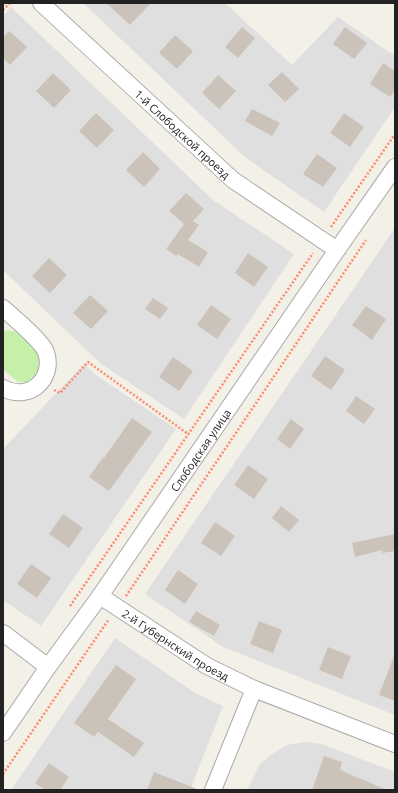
<svg xmlns="http://www.w3.org/2000/svg" width="398" height="793" viewBox="0 0 398 793" font-family="'Open Sans',sans-serif">
	<rect width="100%" height="100%" fill="#f3f0e8"/>
	<path fill="#e0dfdf" d="M83,3h142l67,62 46,-48 57,39v51l-71,105 -78,-54z
		M11,7l202,193 81,54 -110,165 -83,-55 -98,-94v-254z
		M395,228v487l-172,-68 -78,-53z
		M84,364l12,11 80,54 -135,197 -38,-26v-151z
		M115,638l80,55 28,13 -33,84h-179z
		M304,742l18,2 73,28v18h-148l12,-25 13,-11 15,-9z"/>
	<path fill="#c6f0aa" d="M6,330l11,2 21,19 5,9 -5,18 -10,4h-10l-15,-13v-37z"/>
	<path fill="#cbc3ba" d="M106,3h45l-21,22z
		M242,27l13,11 -17,20 -13,-11z
		M345,27l22,16 -13,16 -21,-15z
		M9,31l18,16 -17,18 -7,-7v-21z
		M175,35l18,16 -16,18 -18,-16z
		M383,63l12,8v19l-5,7 -20,-13z
		M282,72l17,17 -14,13 -17,-17z
		M53,73l18,17 -17,18 -18,-17z
		M218,75l18,16 -17,18 -17,-16z
		M252,109l28,14 -8,13 -27,-15z
		M96,113l18,17 -17,18 -18,-17z
		M344,113l20,14 -14,20 -20,-14z
		M143,152l17,17 -16,18 -18,-17z
		M317,154l20,14 -14,19 -20,-13z
		M186,193l18,16 -11,12 6,4 -11,15 20,12 -9,15 -21,-13 -2,2 -10,-7 18,-25 -15,-13z
		M248,253l20,14 -14,20 -19,-14z
		M49,258l18,17 -17,18 -18,-17z
		M90,295l18,16 -17,18 -18,-16z
		M153,298l15,10 -8,11 -15,-10z
		M211,305l20,14 -14,20 -20,-14z
		M366,306l20,13 -14,21 -20,-15z
		M325,356l20,14 -14,20 -20,-14z
		M173,357l20,14 -14,20 -20,-14z
		M356,396l19,13 -11,15 -18,-13z
		M132,418l20,14 -43,59 -20,-14 14,-20 1,1z
		M291,419l13,10 -14,20 -13,-10z
		M248,465l20,14 -14,20 -20,-14z
		M281,506l18,14 -10,12 -17,-14z
		M63,514l20,14 -14,20 -20,-14z
		M215,522l20,14 -14,20 -20,-13z
		M395,534v17l-13,2v-3l-27,7 -3,-14z
		M31,564l20,14 -14,20 -20,-14z
		M178,570l20,14 -13,20 -20,-14z
		M196,611l24,14 -6,11 -25,-14z
		M259,621l23,9 -9,23 -23,-9z
		M328,647l23,9 -9,23 -23,-9z
		M394,656h1v45l-16,-6z
		M116,665l20,14 -28,40 36,24 -10,14 -36,-25 -4,5 -20,-14z
		M324,756l18,6 -2,8 47,20h-75z
		M49,763l20,14 -9,13h-15l-10,-7z
		M154,772l43,17v1h-50z"/>
	<g fill="none" stroke-linecap="round" stroke-linejoin="round">
		<defs>
			<g id="minor">
				<path id="s1" d="M41,3l192,177 104,70"/>
				<path d="M3,308c11,10 38,32 43,44 9,28 -18,50 -43,36"/>
				<path id="s2" d="M100,596l107,70 47,23 141,55"/>
				<path d="M3,633l45,34"/>
				<path id="s3" d="M3,733l45,-66 52,-71 237,-346 58,-83"/>
				<path d="M213,790l41,-101"/>
			</g>
		</defs>
		<use href="#minor" stroke="#a9a9a9" stroke-width="18"/>
		<path stroke="#ff8a6c" stroke-width="2.5" stroke-dasharray="2 2" stroke-linecap="butt" d="M3,10l7,-7
			M331,227l64,-93
			M54,390l6,3 28,-31 100,72
			M126,596l240,-356
			M70,606l243,-353
			M3,774l106,-155"/>
		<use href="#minor" stroke="#fff" stroke-width="16"/>
	</g>
	<g text-anchor="middle" dominant-baseline="central" stroke-width="4" stroke-linejoin="round" paint-order="stroke">
		<g font-size="11" fill="#222" stroke="#fff">
			<text stroke="none"><textPath href="#s1" startOffset="193">1-й Слободской проезд</textPath></text>
			<text stroke="none"><textPath href="#s3" startOffset="345">Слободская улица</textPath></text>
			<text stroke="none"><textPath href="#s2" startOffset="90">2-й Губернский проезд</textPath></text>
		</g>
	</g>
	<rect width="398" height="793" fill="none" stroke="#222222" stroke-width="8"/>
</svg>
